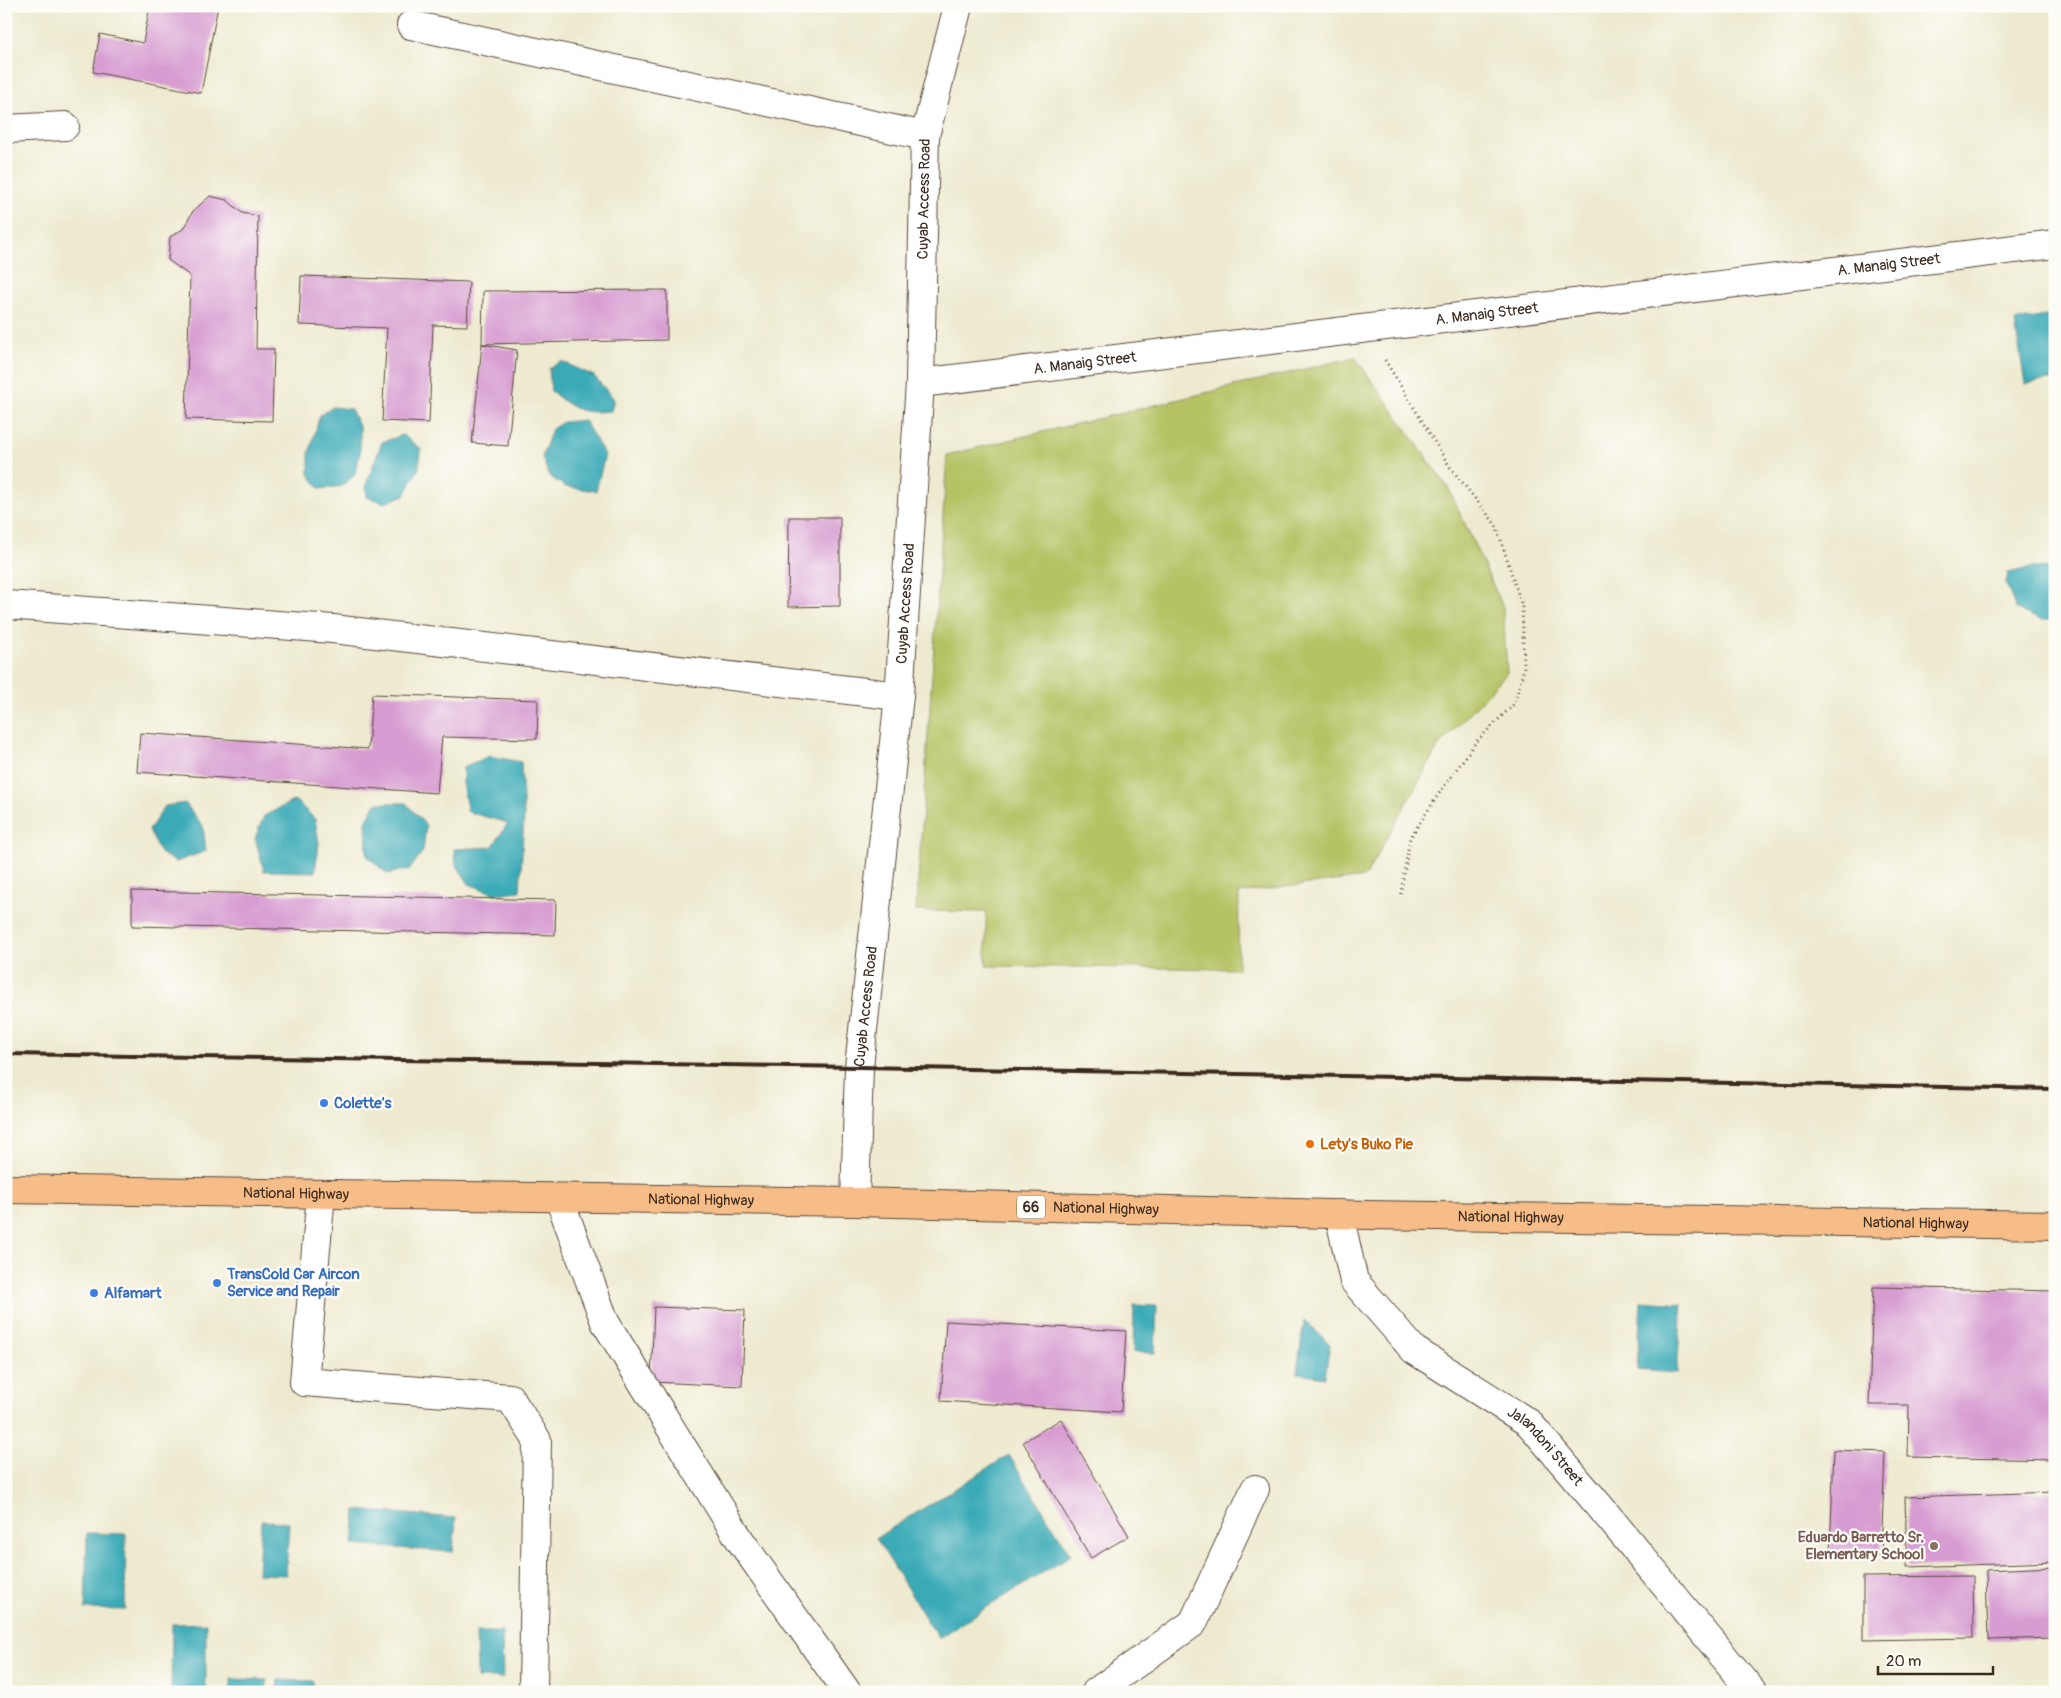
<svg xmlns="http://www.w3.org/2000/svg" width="2061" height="1698" viewBox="0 0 2061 1698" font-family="Pangolin,sans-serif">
	<rect width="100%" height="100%" fill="#fdfcf7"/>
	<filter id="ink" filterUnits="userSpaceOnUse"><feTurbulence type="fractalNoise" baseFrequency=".02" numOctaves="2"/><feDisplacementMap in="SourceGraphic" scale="10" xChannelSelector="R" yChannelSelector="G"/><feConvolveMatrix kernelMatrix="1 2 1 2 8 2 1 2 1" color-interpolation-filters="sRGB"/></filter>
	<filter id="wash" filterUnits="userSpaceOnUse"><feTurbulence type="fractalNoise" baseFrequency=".0096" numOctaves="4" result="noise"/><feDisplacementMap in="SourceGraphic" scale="20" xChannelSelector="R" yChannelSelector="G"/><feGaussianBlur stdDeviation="1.12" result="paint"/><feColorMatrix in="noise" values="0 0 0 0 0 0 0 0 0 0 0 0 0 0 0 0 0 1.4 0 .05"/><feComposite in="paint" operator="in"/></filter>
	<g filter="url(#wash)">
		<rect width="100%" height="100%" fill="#eeead0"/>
		<path fill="#b5c365" stroke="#787642" d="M1355,357l94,132 54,118 4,66 -69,74 -73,130 -126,16 -1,76 -252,-3v-54l-70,-1 31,-456z"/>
		<path fill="#3aaab7" stroke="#3a6a6a" d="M2052,315l3,16v48l-30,5 -10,-63z
			M561,361l33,15 20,23 -3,12c-31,3 -37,-1 -60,-20l-2,-22z
			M333,407l18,2 9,19v27l-6,21 -12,10 -22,3 -11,-15v-20l11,-39z
			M584,420l21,35 -9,36 -30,-4 -17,-11 -7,-19 10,-28 11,-7z
			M403,435l18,14 -2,19 -14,27 -20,8 -18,-6 -1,-13 16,-42z
			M2055,567v53h-14l-25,-11 -10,-25 2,-11 23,-5z
			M490,756l31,6 3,54 -4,75 -25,3 -26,-10 -13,-20 -2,-15 38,-2 16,-24 -40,-11 -5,-23v-22z
			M295,800l20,19 4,24 -4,29 -51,-1 -9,-33 9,-22z
			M185,803l18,23 3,25 -30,11 -16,-9 -11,-23 16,-24z
			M376,803h30l20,22 -3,26 -13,18 -23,5 -20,-18 -1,-35z
			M1641,1301l41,3 -5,69 -40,-3z
			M1134,1305l23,1 -2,47 -22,-1z
			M1304,1320l26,24 -5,33 -28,-4z
			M1009,1455l62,100 -133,83 -62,-100z
			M356,1510l100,8 -3,34 -100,-7z
			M261,1521l28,1 -3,53 -28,-1z
			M87,1533l39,1 -1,76 -40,-1z
			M206,1623v69h-35l1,-68z
			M476,1632h26l1,46h-26z
			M231,1679l36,1v12h-36z
			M278,1680l35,1v11h-36z"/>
		<g id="blocks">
			<path fill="#d79cd1" d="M150,6h68l-17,87 -108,-21 7,-38 43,9z
				M210,196l17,4 15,13 16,3 -2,133h18l-2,72 -86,-2 4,-143 -22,-16 2,-23 13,-8 10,-18z
				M301,276l168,6 -2,44 -34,-1 -4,98 -47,-2 5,-93 -88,-3z
				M667,290v50l-185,4 1,-53z
				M482,344l35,6 -9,96 -36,-3z
				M789,517h51v89l-52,1z
				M372,694l166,6 -1,39 -95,-2 -5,56 -300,-21 3,-39 228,16z
				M132,891l424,9 -1,35 -423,-9z
				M1873,1287l182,4v169l-147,-3 1,-52h-40z
				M654,1307l91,3 -3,76 -91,-4z
				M946,1321l180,10 -5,81 -180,-11z
				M1061,1419l68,117 -38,22 -68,-116z
				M1834,1450l51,2 -4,103 -51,-1z
				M2055,1492v70l-148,5 -2,-70z
				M2055,1567v71l-67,2 -2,-70z
				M1973,1576l1,62 -111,2v-63z
				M1987,1690h68v2h-68z"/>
		</g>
	</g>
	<g filter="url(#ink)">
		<use href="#blocks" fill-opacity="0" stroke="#564739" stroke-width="1"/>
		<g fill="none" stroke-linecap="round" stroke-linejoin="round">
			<defs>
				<g id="minor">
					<path d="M411,25l514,111"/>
					<path d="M6,129l59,-3"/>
					<path id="s1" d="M920,383l1135,-139"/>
					<path d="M6,605l327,24 566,67"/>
					<path d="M321,1194l-17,188 206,16 27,42 -4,252"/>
					<path d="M559,1198l46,124 135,218 107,152"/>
					<path id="s2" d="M855,1202l4,-135 40,-371 21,-313 5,-247 33,-130"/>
					<path id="s3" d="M1339,1214l15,67 60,69 115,73 73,86 151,183"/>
					<path d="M1096,1692l97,-69 62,-134"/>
				</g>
				<g id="major">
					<path id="s4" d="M6,1189l849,13 513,13 687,10"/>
				</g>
			</defs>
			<use href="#minor" stroke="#564739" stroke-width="30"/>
			<use href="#major" stroke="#564739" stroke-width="30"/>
			<path stroke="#564739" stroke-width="3" stroke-dasharray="1 4" stroke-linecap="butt" d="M1385,360l65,107 46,58 26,81 2,62 -9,35 -39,39 -38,53 -28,43 -10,60"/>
			<use href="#minor" stroke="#fff" stroke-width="28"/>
			<use href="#major" stroke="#f7bd88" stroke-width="28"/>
			<path stroke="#3b2a1e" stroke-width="4" d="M6,1054l853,13 1196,22"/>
		</g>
	</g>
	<g fill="#3f7fe0" stroke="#fdfcf7" stroke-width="2">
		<circle cx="324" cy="1103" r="5"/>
		<circle cx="217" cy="1283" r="5"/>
		<circle cx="94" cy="1293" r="5"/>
	</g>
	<circle fill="#e8710a" stroke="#fdfcf7" stroke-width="2" cx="1310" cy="1144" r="5"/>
	<circle fill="#8d6e63" stroke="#fdfcf7" stroke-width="2" cx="1934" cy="1546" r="5"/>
	<g text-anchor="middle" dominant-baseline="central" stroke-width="4.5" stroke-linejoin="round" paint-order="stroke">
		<rect fill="#fdfcf7" stroke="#75695f" stroke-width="1" x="1017" y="1195.5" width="28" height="23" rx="4"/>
		<g font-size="14" font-weight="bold" fill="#3b2a1e">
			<text x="1031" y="1207">66</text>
		</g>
		<g font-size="15" fill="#3b2a1e" stroke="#fdfcf7">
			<text stroke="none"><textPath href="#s2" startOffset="1006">Cuyab Access Road</textPath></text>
			<text stroke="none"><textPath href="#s1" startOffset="976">A. Manaig Street</textPath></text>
			<text stroke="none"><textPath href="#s1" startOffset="571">A. Manaig Street</textPath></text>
			<text stroke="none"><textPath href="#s1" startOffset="166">A. Manaig Street</textPath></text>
			<text stroke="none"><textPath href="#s2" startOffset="601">Cuyab Access Road</textPath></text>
			<text stroke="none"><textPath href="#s2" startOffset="196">Cuyab Access Road</textPath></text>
			<text stroke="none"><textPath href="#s4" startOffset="290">National Highway</textPath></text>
			<text stroke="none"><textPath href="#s4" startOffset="695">National Highway</textPath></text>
			<text stroke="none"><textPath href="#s4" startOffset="1100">National Highway</textPath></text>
			<text stroke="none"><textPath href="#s4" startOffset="1505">National Highway</textPath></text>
			<text stroke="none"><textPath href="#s4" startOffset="1910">National Highway</textPath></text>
			<text stroke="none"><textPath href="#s3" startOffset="324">Jalandoni Street</textPath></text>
		</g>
		<g font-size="15" font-weight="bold" fill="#366cbe" stroke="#fdfcf7" text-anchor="start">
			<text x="334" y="1103">Colette's</text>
			<text x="227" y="1274">TransCold Car Aircon<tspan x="227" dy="17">Service and Repair</tspan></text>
			<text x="104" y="1293">Alfamart</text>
		</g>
		<g font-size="15" font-weight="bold" fill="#c56008" stroke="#fdfcf7" text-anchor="start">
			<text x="1320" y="1144">Lety's Buko Pie</text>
		</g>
		<g font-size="15" font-weight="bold" fill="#785e54" stroke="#fdfcf7" text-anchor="end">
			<text x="1924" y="1537">Eduardo Barretto Sr.<tspan x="1924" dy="17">Elementary School</tspan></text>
		</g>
	</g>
	<rect width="2061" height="1698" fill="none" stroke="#fdfcf7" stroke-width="25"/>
	<path d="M1878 1666v8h115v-8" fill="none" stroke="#3b2a1e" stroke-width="2.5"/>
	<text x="1886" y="1666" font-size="15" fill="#3b2a1e" stroke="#fdfcf7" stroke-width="4" paint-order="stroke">20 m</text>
</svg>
